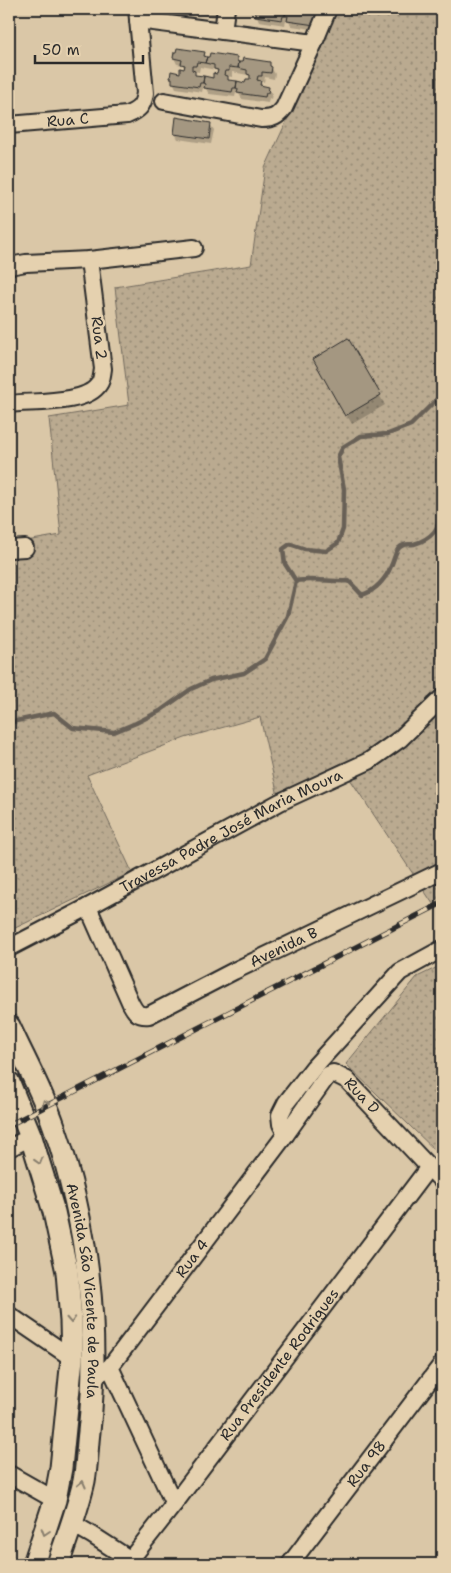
<svg xmlns="http://www.w3.org/2000/svg" width="451" height="1573" viewBox="0 0 451 1573" font-family="'Shantell Sans',sans-serif">
	<defs>
		<pattern id="grass-dots" width="8" height="8" patternUnits="userSpaceOnUse" patternTransform="scale(1.25)"><rect width="8" height="8" fill="#baaa90"/><path d="M2 2h.1M6 6h.1" fill="none" stroke="#978b76" stroke-width="1.8" stroke-linecap="round"/></pattern>
	</defs>
	<rect width="100%" height="100%" fill="#dac7a7"/>
	<filter id="ink" filterUnits="userSpaceOnUse"><feTurbulence type="fractalNoise" baseFrequency=".02" numOctaves="2"/><feDisplacementMap in="SourceGraphic" scale="10" xChannelSelector="R" yChannelSelector="G"/><feConvolveMatrix kernelMatrix="1 2 1 2 8 2 1 2 1" color-interpolation-filters="sRGB"/></filter>
	<g filter="url(#ink)">
		<path fill="url(#grass-dots)" stroke="#726a5e" d="M338,9h104v894l-7,4 -95,-143 -62,32 -18,-79 -75,21 -98,37 45,97 -123,59v-387l52,-9 -12,-117 80,-13 -14,-118 136,-22 14,-97z
			M442,965v192l-96,-93 71,-87z"/>
		<path fill="#0003" fill-rule="evenodd" d="M162,9h26v4z
			M191,9h33l-3,9 -26,-4z
			M254,9h26l16,3 1,-3h18h-5l8,21 -26,-4 -3,-4 -3,-1 -1,4 -26,-4z
			M204,53l3,5h30l2,5h30l6,11 -1,5 -9,-2 -1,5 -4,-1 3,6 5,1 4,6 -1,5 -2,-1 -1,5 -26,-4 -3,-5 -3,-1 -1,4 -26,-3 -3,-5 -3,-1 -1,4 -26,-4 -5,-10 15,-7 -3,-6 -6,-1 -3,-6zM200,67l16,3 3,5 -5,4 -17,-2 -3,-6 5,1zM232,72l16,3 4,6 -6,3 -16,-2 -3,-6 5,1z
			M210,124l4,6 -3,14 -33,-5 -3,-6z
			M348,340l37,65 -33,19 -38,-65z"/>
		<g fill="none" stroke-linecap="round" stroke-linejoin="round">
			<path stroke="#676056" stroke-width="4.5" d="M296,581c17,-3 35,1 53,0l13,14c13,-4 24,-16 29,-29 3,-6 4,-14 8,-18 5,-5 9,-3 15,-4 7,-2 15,-6 20,-12 6,-7 4,-14 8,-21
				M9,724l7,-3 38,-8 19,15 41,4 22,-9 24,-12 31,-22 20,-9 33,-7 21,-14 23,-43 8,-35 -11,-17 -2,-15 7,-5 15,5 21,2 12,-8 5,-14 1,-40 -6,-32 5,-10 18,-11 27,-2 23,-9 31,-31"/>
		</g>
		<path fill="#a49781" stroke="#2b2b2b" d="M253,9h33l-1,7h-2l-1,4 -27,-4v-4l-2,-1z
			M286,9l9,2 1,-2h15l-1,4 9,1 -4,11 -28,-4 1,-5h-3z
			M177,48l28,4 -1,4 3,1 -2,6 -8,-1 -1,4h-4v4l3,1v4l9,1 -1,7h-3l-1,4 -27,-4v-5h-2l1,-7 9,2v-5l4,1 1,-4 -4,-1 1,-4 -9,-2 1,-6h2z
			M210,53l27,4v4l2,1 -1,6 -9,-1v4h-4l-1,4 4,1v4l9,1 -1,7h-3l-1,4 -28,-4 1,-4 -2,-1 1,-7 9,2v-5l4,1 1,-4 -4,-1v-4l-9,-2 2,-6h2z
			M243,58l27,4v4l2,1 -1,6 -9,-1v4h-4l-1,4 4,1 -1,4 9,2 -1,6h-2l-1,4 -28,-4 1,-4 -2,-1 1,-7 8,2 1,-4h4v-4l-3,-1v-4l-9,-2 1,-6h3z
			M176,117l35,6 -2,16 -35,-5z
			M348,338l33,57 -36,21 -32,-57z"/>
		<g fill="none" stroke-linecap="round" stroke-linejoin="round">
			<defs>
				<g id="minor">
					<path d="M138,20l176,23"/>
					<path d="M223,31l3,-22"/>
					<path d="M164,101l97,18c12,0 16,-2 23,-11l30,-65 14,-34"/>
					<path id="s1" d="M9,125l118,-10c12,-5 16,-9 18,-22l-8,-84"/>
					<path d="M9,266l17,-3 63,-3 105,-12"/>
					<path d="M9,404c23,-3 77,1 90,-20 3,-4 3,-10 4,-15l-14,-109"/>
					<path d="M9,549l16,-1"/>
					<path id="s2" d="M88,907l43,97c5,9 7,12 18,11l85,-44 208,-100"/>
					<path id="s3" d="M9,948l79,-41 192,-105 89,-41 31,-22 42,-41"/>
					<path d="M286,1134l-5,-10 -1,-9 6,-12 28,-36 86,-95 42,-23"/>
					<path d="M9,1148l22,-11"/>
					<path d="M9,1315l63,43"/>
					<path d="M110,1367l64,137"/>
					<path id="s4" d="M94,1377l16,-10 176,-233 42,-59 5,-2 14,7 95,101"/>
					<path d="M9,1474l46,26"/>
					<path d="M71,1523l21,12 45,29"/>
					<path id="s5" d="M130,1560l44,-56 255,-337"/>
					<path id="s6" d="M290,1564l152,-200"/>
				</g>
				<g id="major">
					<path id="s7" d="M9,1026c15,33 33,65 45,100 34,98 46,203 35,306 -2,16 -2,33 -5,49 -6,28 -17,56 -26,83"/>
					<path d="M9,1083l22,54 23,75 13,60 4,49 1,37 -11,110 -6,32 -21,64"/>
				</g>
			</defs>
			<use href="#minor" stroke="#2b2b2b" stroke-width="20"/>
			<use href="#major" stroke="#2b2b2b" stroke-width="25"/>
			<use href="#minor" stroke="#e5d1af" stroke-width="16"/>
			<use href="#major" stroke="#e5d1af" stroke-width="21"/>
			<defs>
				<path id="rail" d="M9,1125l433,-222"/>
			</defs>
			<use href="#rail" stroke="#2b2b2b" stroke-width="5.5"/>
			<use href="#rail" stroke="#e5d1af" stroke-width="4" stroke-dasharray="11" stroke-linecap="butt"/>
		</g>
		<defs><path id="oneway-chevron" d="M-2-3.5L2.5 0L-2 3.5" fill="none" stroke-width="1.6" stroke-linecap="round" stroke-linejoin="round" transform="scale(1.25)"/></defs>
		<g stroke="#887e6d">
			<use href="#oneway-chevron" transform="translate(45 1103) rotate(-114)"/>
			<use href="#oneway-chevron" transform="translate(39 1161) rotate(73)"/>
			<use href="#oneway-chevron" transform="translate(71 1320) rotate(87)"/>
			<use href="#oneway-chevron" transform="translate(82 1484) rotate(-76)"/>
			<use href="#oneway-chevron" transform="translate(45 1532) rotate(108)"/>
		</g>
	</g>
	<g text-anchor="middle" dominant-baseline="central" stroke-width="5" stroke-linejoin="round" paint-order="stroke">
		<g font-size="15" fill="#2b2b2b" stroke="#e5d1af">
			<text stroke="none"><textPath href="#s1" startOffset="59">Rua C</textPath></text>
			<text transform="translate(99 338) rotate(83)">Rua 2</text>
			<text stroke="none"><textPath href="#s3" startOffset="251">Travessa Padre José Maria Moura</textPath></text>
			<text stroke="none"><textPath href="#s2" startOffset="280">Avenida B</textPath></text>
			<text stroke="none"><textPath href="#s4" startOffset="426">Rua D</textPath></text>
			<text stroke="none"><textPath href="#s4" startOffset="155">Rua 4</textPath></text>
			<text stroke="none"><textPath href="#s7" startOffset="278">Avenida São Vicente de Paula</textPath></text>
			<text stroke="none"><textPath href="#s5" startOffset="246">Rua Presidente Rodrigues</textPath></text>
			<text stroke="none"><textPath href="#s6" startOffset="126">Rua 98</textPath></text>
		</g>
	</g>
	<rect width="451" height="1573" fill="none" stroke="#e5d1af" stroke-width="30"/>
	<rect x="15" y="15" width="421" height="1543" fill="none" stroke="#2b2b2b" stroke-width="2" filter="url(#ink)"/>
	<path d="M35 55v8h108v-8" fill="none" stroke="#2b2b2b" stroke-width="2.5"/>
	<text x="42" y="55" font-size="15" fill="#2b2b2b" stroke="#e5d1af" stroke-width="4" paint-order="stroke">50 m</text>
</svg>
